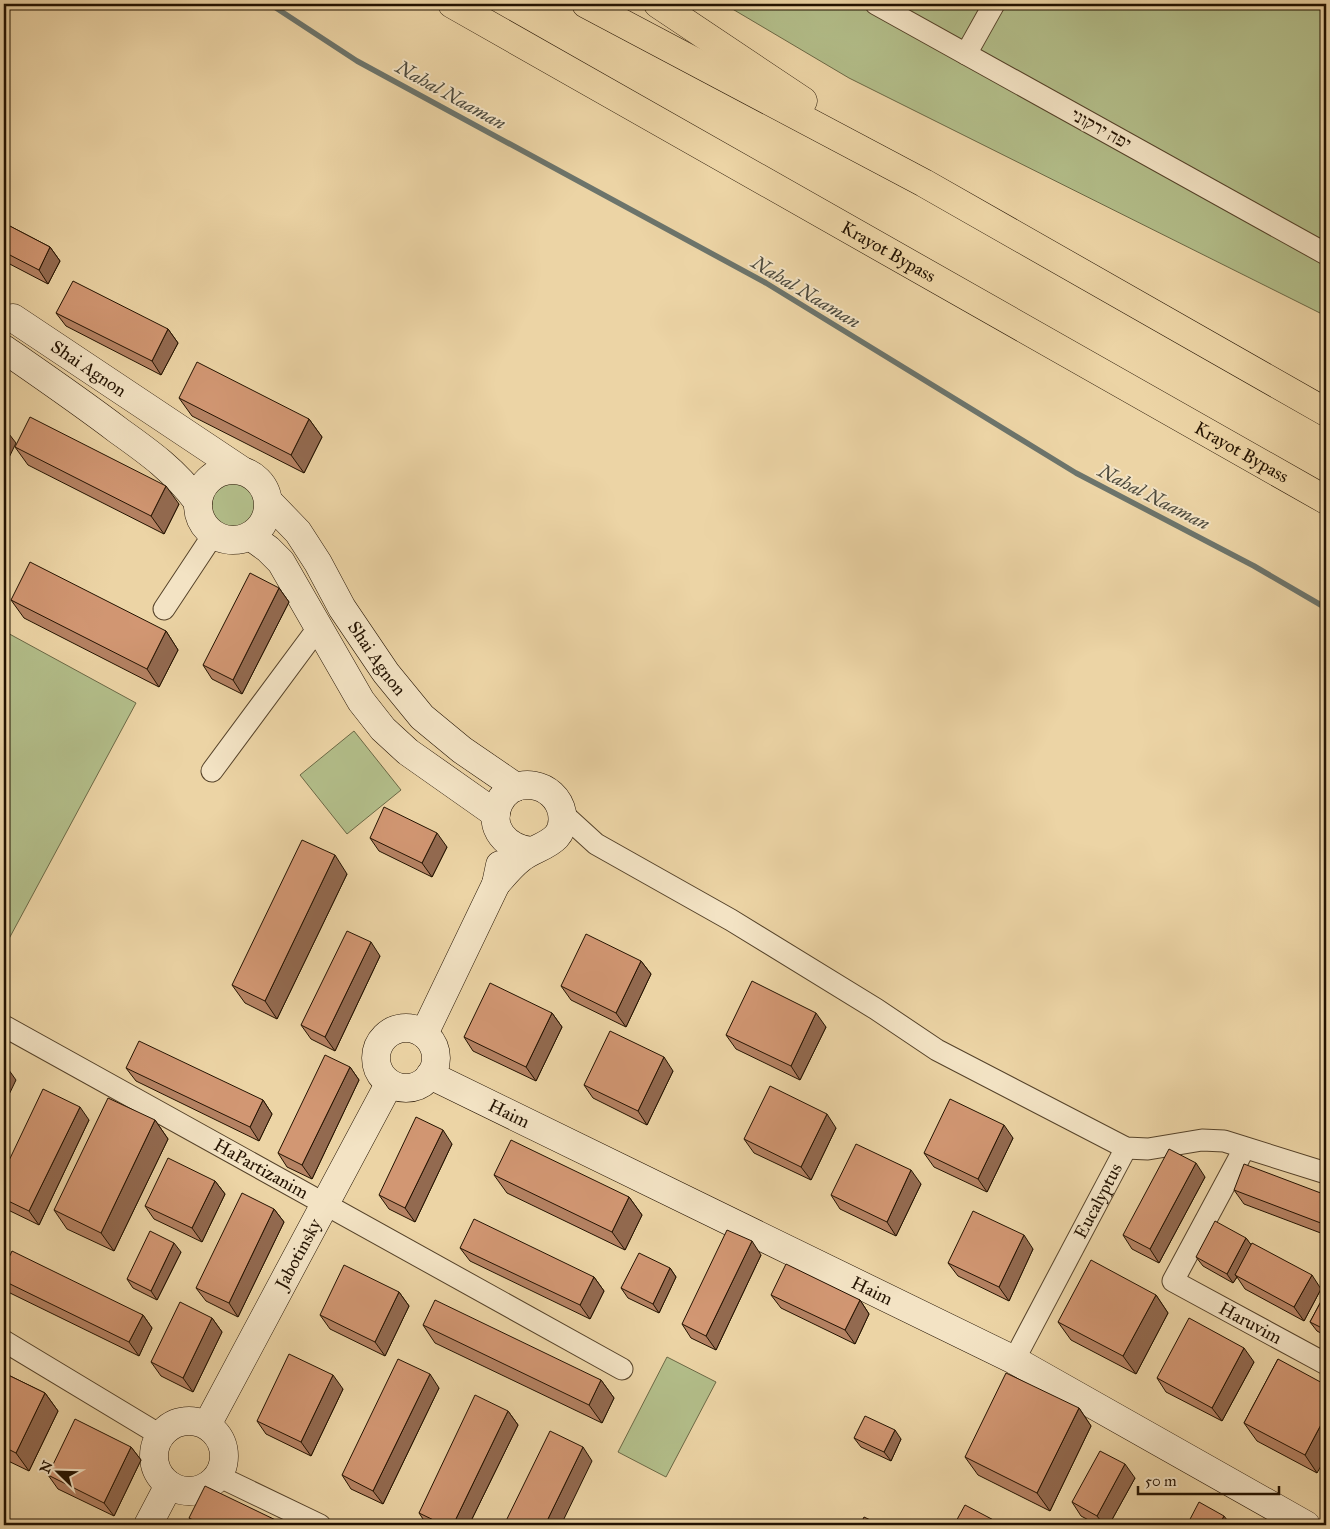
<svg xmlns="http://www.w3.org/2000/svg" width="1330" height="1529" viewBox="0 0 1330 1529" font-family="'IM FELL Great Primer','Frank Ruhl Libre',serif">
	<rect width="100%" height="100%" fill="#ecd4a5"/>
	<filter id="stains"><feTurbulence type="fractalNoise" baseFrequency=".004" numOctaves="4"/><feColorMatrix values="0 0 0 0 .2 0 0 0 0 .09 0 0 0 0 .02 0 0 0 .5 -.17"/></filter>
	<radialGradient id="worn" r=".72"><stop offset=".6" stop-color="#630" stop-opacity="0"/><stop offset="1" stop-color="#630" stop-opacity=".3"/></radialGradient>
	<path fill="#b3be8a" stroke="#6b6845" d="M724,4h602v312l-477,-238z
		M208 506a25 25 0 1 1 50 0a25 25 0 1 1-50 0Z
		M4,631l132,72 -132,245z
		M354,731l47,59 -54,44 -47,-59z
		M667,1357l49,25 -50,95 -48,-25z"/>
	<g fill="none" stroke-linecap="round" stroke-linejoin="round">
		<path stroke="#6c746b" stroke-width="5.5" d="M270,4l87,57 409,222 310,190 178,93 72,42"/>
		<defs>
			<g id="street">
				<path d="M876,4l450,250"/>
				<path d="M966,54l28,-50"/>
				<path d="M164,609l49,-74"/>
				<path d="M212,771l106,-143"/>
				<path d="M562,813l34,31 135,76 145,89 61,41 189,98 22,1 54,-9 22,1 102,32"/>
				<path id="s1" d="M4,1026l618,343"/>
				<path id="s2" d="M1244,1149l-71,132 153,83"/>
				<path d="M4,1341l156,94"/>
				<path id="s3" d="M1014,1360l112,-212"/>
				<path d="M218,1476l102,49"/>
			</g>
			<g id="secondary">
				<path id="s4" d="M13,318l228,152"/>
				<path d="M4,349c39,27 77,53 115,82 31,22 56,40 79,71"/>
				<circle cx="233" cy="505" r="35"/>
				<path id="s5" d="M269,502l29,30 20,31 24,45 44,65 36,44 40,33 54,37"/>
				<path d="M250,536l18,13 13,13 80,139 22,28 25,23 88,62"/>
				<path d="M496,884c8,-9 15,-18 24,-25 16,-14 47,-14 42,-46 -6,-31 -49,-39 -63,-10 -12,25 8,45 32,48"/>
				<circle cx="406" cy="1058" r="30"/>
				<path d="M424,1034l72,-150 4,-19"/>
				<path id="s6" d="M430,1075l584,285 292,165"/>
				<circle cx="189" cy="1456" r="35"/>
				<path id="s7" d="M207,1425l182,-341"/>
				<path d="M148,1525l21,-40"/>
			</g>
			<g id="highway">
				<path id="s8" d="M452,4l874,496"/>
				<path d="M586,4l338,179 402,229"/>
				<path d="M658,4l145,97"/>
			</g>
		</defs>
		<use href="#street" stroke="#554229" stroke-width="23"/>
		<use href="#secondary" stroke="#231200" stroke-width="29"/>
		<use href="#highway" stroke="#231200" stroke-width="29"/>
		<use href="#street" stroke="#f3e3c4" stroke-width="21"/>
		<use href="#secondary" stroke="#f3e3c4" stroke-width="28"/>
		<use href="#highway" stroke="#ecd4a5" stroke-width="28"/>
	</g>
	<path fill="#b58263" stroke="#231200" d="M4,223l46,24 10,14 -12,23 -44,-23z
		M56,313l112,16 10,14 -17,32 -95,-49z
		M179,398l130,21 13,18 -18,36 -112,-57z
		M15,447l164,57 -15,30 -136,-69z
		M279,588l10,14 -47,92 -30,-15 -9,-14z
		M11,600l155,31 12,19 -19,37 -135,-69z
		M370,838l77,9 -15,30 -53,-26z
		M347,874l-70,145 -32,-16 -13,-18z
		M380,956l-45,95 -24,-12 -10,-14z
		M641,961l10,13 -25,53 -55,-27 -10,-14z
		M552,1013l10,14 -26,54 -63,-30 -9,-14z
		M826,1027l-26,53 -64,-31 -10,-14z
		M350,1067l9,13 -47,99 -25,-12 -9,-14z
		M126,1068l137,32 9,14 -13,27 -123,-60z
		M673,1071l-26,54 -54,-27 -9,-13z
		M89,1120l-50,105 -35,-17v-37z
		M155,1120l13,19 -54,112 -47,-22 -13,-19z
		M836,1128l-25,52 -57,-27 -10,-14z
		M1013,1138l-26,54 -53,-25 -10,-14z
		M452,1144l-37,78 -26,-13 -10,-14z
		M494,1175l135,22 13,18 -17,35 -118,-57z
		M1205,1177l-46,86 -27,-14 -9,-14z
		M215,1181l10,13 -23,48 -48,-23 -9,-13z
		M921,1184l-25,52 -56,-27 -9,-14z
		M1234,1190l92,5v40l-82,-31z
		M274,1209l10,13 -46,95 -32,-16 -10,-13z
		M1246,1238l5,7 70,44 -17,32 -59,-32 -8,-12 -4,6 -30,-17 -7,-9z
		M460,1248l134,29 10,14 -14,28 -120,-58z
		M1033,1249l-24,52 -51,-25 -10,-13z
		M181,1252l-24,48 -24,-12 -6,-9z
		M761,1255l-45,95 -25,-12 -9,-14z
		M4,1268l139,47 9,13 -13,28 -131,-64 -4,-6z
		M670,1268l6,9 -17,36 -31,-15 -7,-10z
		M399,1292l10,14 -24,50 -55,-27 -10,-14z
		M1326,1292v44l-9,-5 -7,-9z
		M771,1295l89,5 9,14 -14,30 -74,-36z
		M1156,1295l12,18 -32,61 -65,-34 -13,-18z
		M212,1318l10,14 -29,60 -32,-16 -10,-14z
		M423,1325l178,55 13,18 -12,25 -167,-80z
		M1278,1359l39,114 -60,-32 -13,-18z
		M1254,1362l-32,59 -56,-29 -9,-14z
		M4,1373l41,20 13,18 -29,60 -25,-12z
		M439,1388l-56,116 -32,-15 -9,-14z
		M343,1389l-32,67 -45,-22 -9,-13z
		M1079,1408l12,18 -41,85 -72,-36 -13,-18z
		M508,1411l10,14 -49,100h-42l-8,-12z
		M854,1438l47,1 -10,22 -30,-14z
		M131,1447l10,13 -27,56 -56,-27 -10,-14z
		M1135,1478l-26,47h-11l-17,-9 -9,-14z
		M189,1518l97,7h-92z"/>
	<path fill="#936a50" stroke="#231200" d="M50,247l10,14 -12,23 -9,-14z
		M168,329l10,14 -17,32 -9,-14z
		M309,419l13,18 -18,36 -13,-18z
		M6,430l10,13 -12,25v-33z
		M166,486l13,18 -15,30 -13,-18z
		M279,588l10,14 -47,92 -9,-14z
		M166,631l12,19 -19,37 -12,-18z
		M437,833l10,14 -15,30 -10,-14z
		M335,855l12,19 -70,145 -12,-18z
		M371,942l9,14 -45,95 -10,-14z
		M641,961l10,13 -25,53 -10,-14z
		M552,1013l10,14 -26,54 -10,-14z
		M816,1013l10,14 -26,53 -9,-14z
		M664,1057l9,14 -26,54 -9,-14z
		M6,1066l10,14 -12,25v-34z
		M350,1067l9,13 -47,99 -10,-14z
		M263,1100l9,14 -13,27 -9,-14z
		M80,1107l9,13 -50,105 -10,-14z
		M827,1114l9,14 -25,52 -10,-13z
		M155,1120l13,19 -54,112 -13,-18z
		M1004,1125l9,13 -26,54 -9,-13z
		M443,1130l9,14 -37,78 -10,-14z
		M1196,1163l9,14 -46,86 -9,-14z
		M911,1170l10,14 -25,52 -9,-14z
		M215,1181l10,13 -23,48 -10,-14z
		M629,1197l13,18 -17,35 -13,-18z
		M274,1209l10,13 -46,95 -9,-14z
		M1024,1235l9,14 -24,52 -10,-14z
		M1246,1238l7,9 -18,28 2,2 -4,6 -6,-9z
		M752,1241l9,14 -45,95 -10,-14z
		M174,1243l7,9 -24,48 -6,-9z
		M4,1246l3,5 -3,7z
		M670,1268l6,9 -17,36 -6,-9z
		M1312,1275l9,14 -17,32 -10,-14z
		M594,1277l10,14 -14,28 -10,-14z
		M399,1292l10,14 -24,50 -10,-14z
		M1156,1295l12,18 -32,61 -13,-18z
		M860,1300l9,14 -14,30 -10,-14z
		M143,1315l9,13 -13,28 -10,-14z
		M212,1318l10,14 -29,60 -10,-14z
		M1244,1348l10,14 -32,59 -10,-13z
		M430,1374l9,14 -56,116 -10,-13z
		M333,1375l10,14 -32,67 -10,-14z
		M601,1380l13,18 -12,25 -13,-18z
		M45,1393l13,18 -29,60 -13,-18z
		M1079,1408l12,18 -41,85 -13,-18z
		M508,1411l10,14 -49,100h-16z
		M1326,1415v42l-9,16 -12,-18z
		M895,1430l6,9 -10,22 -7,-9z
		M131,1447l10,13 -27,56 -10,-13z
		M583,1447l9,14 -31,64h-16z
		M1125,1464l10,14 -26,47h-5l-7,-9z
		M1224,1516l7,9h-12z"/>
	<path fill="#d29773" stroke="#231200" d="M4,223l46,24 -11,23 -35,-18z
		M73,281l95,48 -16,32 -96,-48z
		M197,362l112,57 -18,36 -112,-57z
		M30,417l136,69 -15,30 -136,-69z
		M4,428l2,2 -2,5z
		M30,562l136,69 -19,38 -136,-69z
		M250,573l29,15 -46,92 -30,-15z
		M384,807l53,26 -15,30 -52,-25z
		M302,840l33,15 -70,146 -33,-16z
		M347,931l24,11 -46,95 -24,-12z
		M586,934l55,27 -25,52 -55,-27z
		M752,981l64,32 -25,53 -65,-31z
		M490,983l62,30 -26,54 -62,-30z
		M610,1031l54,26 -26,54 -54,-26z
		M139,1041l124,59 -13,27 -124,-59z
		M325,1055l25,12 -48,98 -24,-12z
		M770,1086l57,28 -26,53 -57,-28z
		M43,1089l37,18 -51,104 -25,-12v-28z
		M108,1098l47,22 -54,113 -47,-23z
		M950,1099l54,26 -26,54 -54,-26z
		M416,1117l27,13 -38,78 -26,-13z
		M511,1140l118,57 -17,35 -118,-57z
		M856,1144l55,26 -24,52 -56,-27z
		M1169,1149l27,14 -46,86 -27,-14z
		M168,1158l47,23 -23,47 -47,-22z
		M1244,1164l82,31v30l-92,-35z
		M242,1193l32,16 -45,94 -33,-15z
		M973,1211l51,24 -25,52 -51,-24z
		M474,1219l120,58 -14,28 -120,-57z
		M1215,1221l31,17 -19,36 -31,-17z
		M727,1230l25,11 -46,95 -24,-12z
		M150,1231l24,12 -23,48 -24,-12z
		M1252,1243l60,32 -18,32 -59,-32z
		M12,1251l131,64 -14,27 -125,-61v-13z
		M639,1253l31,15 -17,36 -32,-16z
		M1091,1260l65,35 -33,61 -65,-34z
		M786,1264l74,36 -15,30 -74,-35z
		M344,1265l55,27 -24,50 -55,-27z
		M1326,1292v38l-16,-8z
		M435,1300l166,80 -12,25 -166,-80z
		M180,1302l32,16 -29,60 -32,-16z
		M1189,1318l55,30 -32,60 -55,-30z
		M289,1354l44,21 -32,67 -44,-21z
		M398,1359l32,15 -57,117 -31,-16z
		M1278,1359l48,26v30l-21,40 -61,-32z
		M4,1373l41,20 -29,60 -12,-6z
		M1006,1373l73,35 -42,85 -72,-36z
		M475,1395l33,16 -55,114h-9l-25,-12z
		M865,1416l30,14 -11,22 -30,-14z
		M75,1419l56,28 -27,56 -56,-28z
		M550,1431l33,16 -38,78h-41z
		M1100,1451l25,13 -28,52 -25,-14z
		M205,1486l81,39h-82l-15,-7z
		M1199,1502l25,14 -5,9h-32z
		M965,1505l38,20h-49z
		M864,1517l17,8h-21z"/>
	<g text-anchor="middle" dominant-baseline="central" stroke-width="4" stroke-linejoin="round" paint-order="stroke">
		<g font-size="18" fill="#231200" stroke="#f3e3c4">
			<text transform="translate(1101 129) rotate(29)">יפה ירקוני</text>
			<text stroke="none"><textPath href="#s8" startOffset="502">Krayot Bypass</textPath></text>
			<text stroke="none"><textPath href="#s4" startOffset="91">Shai Agnon</textPath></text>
			<text stroke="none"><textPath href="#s8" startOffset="908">Krayot Bypass</textPath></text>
			<text stroke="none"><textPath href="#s5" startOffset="191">Shai Agnon</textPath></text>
			<text stroke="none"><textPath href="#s6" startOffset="88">Haim</textPath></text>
			<text stroke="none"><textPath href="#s1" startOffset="294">HaPartizanim</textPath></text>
			<text stroke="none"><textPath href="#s3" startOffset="180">Eucalyptus</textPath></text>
			<text stroke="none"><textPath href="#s7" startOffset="194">Jabotinsky</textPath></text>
			<text stroke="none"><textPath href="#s6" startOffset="492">Haim</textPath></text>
			<text stroke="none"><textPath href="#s2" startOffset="238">Haruvim</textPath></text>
		</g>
		<g font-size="19" font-style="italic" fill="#4e4b3e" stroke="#f3e3c4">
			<text transform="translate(451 95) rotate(29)">Nahal Naaman</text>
			<text transform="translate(806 292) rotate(31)">Nahal Naaman</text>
			<text transform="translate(1154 497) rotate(27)">Nahal Naaman</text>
		</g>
	</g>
	<rect width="1330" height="1529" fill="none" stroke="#ecd4a5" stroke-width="20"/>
	<rect x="5" y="5" width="1320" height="1519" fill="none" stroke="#231200" stroke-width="2.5"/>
	<rect x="10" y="10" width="1310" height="1509" fill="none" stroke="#231200"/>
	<g transform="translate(58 1472) rotate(293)" stroke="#f3e3c4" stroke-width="4" paint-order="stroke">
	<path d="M0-4L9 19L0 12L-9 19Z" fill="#231200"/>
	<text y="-8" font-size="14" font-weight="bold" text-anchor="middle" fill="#231200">N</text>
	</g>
	<path d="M1138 1486v8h141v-8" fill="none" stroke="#231200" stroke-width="2.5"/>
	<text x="1145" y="1486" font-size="15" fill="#231200" stroke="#f3e3c4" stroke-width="4" paint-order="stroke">50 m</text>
	<rect width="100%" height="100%" filter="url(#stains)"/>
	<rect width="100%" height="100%" fill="url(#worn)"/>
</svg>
